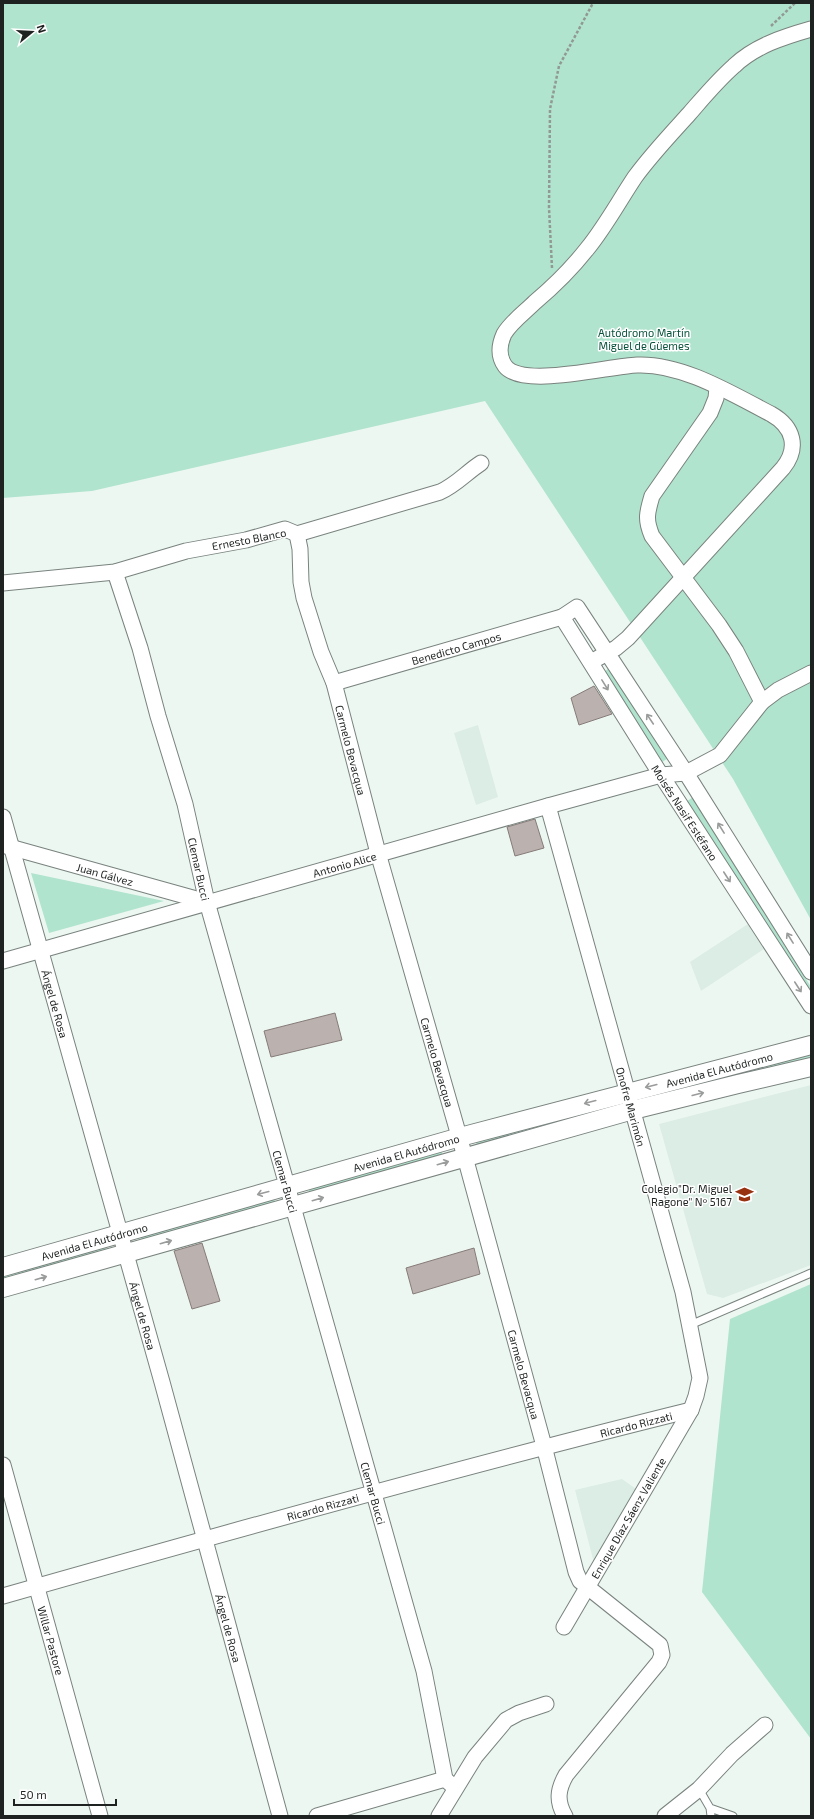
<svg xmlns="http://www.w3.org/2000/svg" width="814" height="1819" viewBox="0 0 814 1819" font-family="'Exo 2',sans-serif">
	<rect width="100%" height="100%" fill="#edf7f2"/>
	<path fill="#dbede5" d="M478,725l20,72 -22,8 -22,-72z
		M748,924l16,25 -63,42 -11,-29z
		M811,1085v180l-88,33 -16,-4 -48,-170z
		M622,1479l17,12 -45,72 -19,-73z"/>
	<path fill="#b1e4ce" d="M3,3h808v917l-78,-141 -248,-378 -393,90 -89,7z
		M609,668l58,91 -5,3 -58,-90z
		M693,797l118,190v15l-125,-200z
		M31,873l133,28 -115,32z
		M811,1052v5l-160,42 -1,-6z
		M614,1102l2,5 -139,38 -2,-5z
		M441,1150l2,6 -133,37 -2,-5z
		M274,1197l1,6 -134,37 -2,-5z
		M105,1245l2,6 -104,28v-6z
		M811,1284v455l-109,-147 28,-273z"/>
	<path fill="#bbb1ae" stroke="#857b78" d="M594,686l18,28 -33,11 -8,-27z
		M535,819l9,29 -29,8 -8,-29z
		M335,1013l7,27 -71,17 -7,-26z
		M202,1243l18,58 -28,8 -18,-58z
		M474,1248l6,26 -67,20 -7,-26z"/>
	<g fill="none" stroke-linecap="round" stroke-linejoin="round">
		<defs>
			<path id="service" d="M690,1325l121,-52
				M699,1789l11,19 1,8
				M710,1808l23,8"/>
			<g id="minor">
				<path id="s1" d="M297,534l3,15 1,33 3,16 17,54 13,31 44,170 87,304 79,289 32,126 4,9 80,64 2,10 -3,7 -93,113c-8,14 -10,26 -1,41"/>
				<path id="s2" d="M115,572l25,76 18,68 27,88 22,98 217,769 21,108 10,9"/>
				<path d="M3,583l112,-11 71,-21 60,-11 39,-11 12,5 143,-42c16,-7 27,-20 41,-29"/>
				<path id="s3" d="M562,617l99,158 150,231"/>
				<path d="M591,662l25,-14 12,-10 155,-170c16,-20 11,-41 -12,-54 -39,-20 -89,-51 -134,-49 -28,1 -115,24 -132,1 -7,-10 -6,-21 -1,-32 7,-12 21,-22 31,-32 19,-16 37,-34 52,-53 18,-22 32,-48 48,-72 16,-22 35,-42 54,-63 14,-16 28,-33 45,-48 21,-20 49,-29 77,-37"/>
				<path id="s4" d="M334,683l228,-66 15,-10 109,166 125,199"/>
				<path d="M762,702l16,-12 33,-17"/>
				<path id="s5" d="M548,806l135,486 17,86 -4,18 -5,14 -127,217"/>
				<path id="s6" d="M3,817l159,565 118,434"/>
				<path id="s7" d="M6,846l201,56"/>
				<path id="s8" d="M3,961l545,-155 113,-31 25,-2 34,-18 42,-53 -26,-51 -17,-26 -67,-89c-7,-17 -5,-23 0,-40l58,-83 6,-15 1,-10"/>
				<path id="s9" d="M3,1465l97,351"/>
				<path id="s10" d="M3,1596c228,-65 457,-129 688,-186"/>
				<path d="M317,1816l128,-37"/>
				<path d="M439,1816l36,-59 31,-37 13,-7 27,-9"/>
				<path d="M665,1816l34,-27 33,-35 33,-29"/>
			</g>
			<g id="tertiary">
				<path id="s11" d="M3,1267l457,-130 351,-92"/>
				<path d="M3,1288l630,-178 105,-26 73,-17"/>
			</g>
		</defs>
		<use href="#service" stroke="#79837e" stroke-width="9"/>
		<use href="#minor" stroke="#79837e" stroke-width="17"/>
		<use href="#tertiary" stroke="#79837e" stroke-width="20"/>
		<path stroke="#919995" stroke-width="2.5" stroke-dasharray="3 2" stroke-linecap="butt" d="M771,26l24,-23
			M552,268l-3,-60 1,-99 9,-43 34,-63"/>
		<use href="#service" stroke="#fff" stroke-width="7"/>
		<use href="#minor" stroke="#fff" stroke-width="15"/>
		<use href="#tertiary" stroke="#fff" stroke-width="18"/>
	</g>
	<defs><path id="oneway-shaft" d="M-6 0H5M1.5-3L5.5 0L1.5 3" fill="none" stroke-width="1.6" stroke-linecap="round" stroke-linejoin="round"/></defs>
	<g stroke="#9a9c9b">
		<use href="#oneway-shaft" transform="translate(605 685) rotate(58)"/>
		<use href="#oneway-shaft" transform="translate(650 719) rotate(-124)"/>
		<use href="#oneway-shaft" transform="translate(721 828) rotate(-122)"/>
		<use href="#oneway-shaft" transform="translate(727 877) rotate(57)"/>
		<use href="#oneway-shaft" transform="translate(790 938) rotate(-122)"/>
		<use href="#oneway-shaft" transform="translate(798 987) rotate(57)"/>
		<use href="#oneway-shaft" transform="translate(651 1086) rotate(166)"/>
		<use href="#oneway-shaft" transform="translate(698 1094) rotate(-14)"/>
		<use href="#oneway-shaft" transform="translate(590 1102) rotate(165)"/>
		<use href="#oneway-shaft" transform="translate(443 1163) rotate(-16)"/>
		<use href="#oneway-shaft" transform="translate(263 1193) rotate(165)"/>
		<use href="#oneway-shaft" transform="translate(318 1199) rotate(-16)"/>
		<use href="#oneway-shaft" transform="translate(166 1242) rotate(-16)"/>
		<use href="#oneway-shaft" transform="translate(41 1278) rotate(-16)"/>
	</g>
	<defs>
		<symbol id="university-bare" viewBox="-9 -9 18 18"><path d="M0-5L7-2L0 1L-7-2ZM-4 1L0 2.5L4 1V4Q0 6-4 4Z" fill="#98310f" stroke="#fff" stroke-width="2.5" paint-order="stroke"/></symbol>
	</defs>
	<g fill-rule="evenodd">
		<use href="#university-bare" x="732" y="1182" width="25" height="25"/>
	</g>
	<g text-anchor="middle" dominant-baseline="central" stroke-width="3" stroke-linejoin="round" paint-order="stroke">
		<g font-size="11" fill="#08523c" stroke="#fff">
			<text x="644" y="332">Autódromo Martín<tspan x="644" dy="13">Miguel de Güemes</tspan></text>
		</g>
		<g font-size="11" fill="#1e2220" stroke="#fff">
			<text transform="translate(249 539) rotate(-11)">Ernesto Blanco</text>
			<text stroke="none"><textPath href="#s4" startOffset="127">Benedicto Campos</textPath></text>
			<text stroke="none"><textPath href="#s1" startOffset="224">Carmelo Bevacqua</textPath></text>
			<text stroke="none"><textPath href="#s3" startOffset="231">Moisés Nasif Estéfano</textPath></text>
			<text stroke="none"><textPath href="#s8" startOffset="355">Antonio Alice</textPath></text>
			<text stroke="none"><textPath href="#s2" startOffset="309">Clemar Bucci</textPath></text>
			<text stroke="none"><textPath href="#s7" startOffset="103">Juan Gálvez</textPath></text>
			<text stroke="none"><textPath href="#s6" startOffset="194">Ángel de Rosa</textPath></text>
			<text stroke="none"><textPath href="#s1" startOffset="548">Carmelo Bevacqua</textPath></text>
			<text stroke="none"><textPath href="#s11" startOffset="743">Avenida El Autódromo</textPath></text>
			<text stroke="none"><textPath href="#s5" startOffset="312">Onofre Marimón</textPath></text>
			<text stroke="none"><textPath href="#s11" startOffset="419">Avenida El Autódromo</textPath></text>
			<text stroke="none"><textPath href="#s2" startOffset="633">Clemar Bucci</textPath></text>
			<text stroke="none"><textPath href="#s11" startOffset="95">Avenida El Autódromo</textPath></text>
			<text stroke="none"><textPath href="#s6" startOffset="518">Ángel de Rosa</textPath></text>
			<text stroke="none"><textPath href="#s1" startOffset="872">Carmelo Bevacqua</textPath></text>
			<text stroke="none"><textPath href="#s10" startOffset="656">Ricardo Rizzati</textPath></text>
			<text stroke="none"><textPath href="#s2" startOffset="957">Clemar Bucci</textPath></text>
			<text stroke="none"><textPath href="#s10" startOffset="332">Ricardo Rizzati</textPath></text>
			<text transform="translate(628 1518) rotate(-60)">Enrique Díaz Sáenz Valiente</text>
			<text stroke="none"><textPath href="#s6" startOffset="842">Ángel de Rosa</textPath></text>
			<text stroke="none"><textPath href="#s9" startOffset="182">Willar Pastore</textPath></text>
		</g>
		<g font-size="11" fill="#1e2220" stroke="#fff" text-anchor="end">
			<text x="732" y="1188">Colegio"Dr. Miguel<tspan x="732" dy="13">Ragone" Nº 5167</tspan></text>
		</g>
	</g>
	<rect width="814" height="1819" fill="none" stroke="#1e2220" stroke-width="8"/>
	<g transform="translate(32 32) rotate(72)" stroke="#ffffff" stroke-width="3" paint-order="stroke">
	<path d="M0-3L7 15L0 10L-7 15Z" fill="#1e2220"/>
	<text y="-6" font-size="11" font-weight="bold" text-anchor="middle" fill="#1e2220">N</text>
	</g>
	<path d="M14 1799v6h102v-6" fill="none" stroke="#1e2220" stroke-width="2"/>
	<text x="20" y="1799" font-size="12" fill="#1e2220" stroke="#ffffff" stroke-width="3" paint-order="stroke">50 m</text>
</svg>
